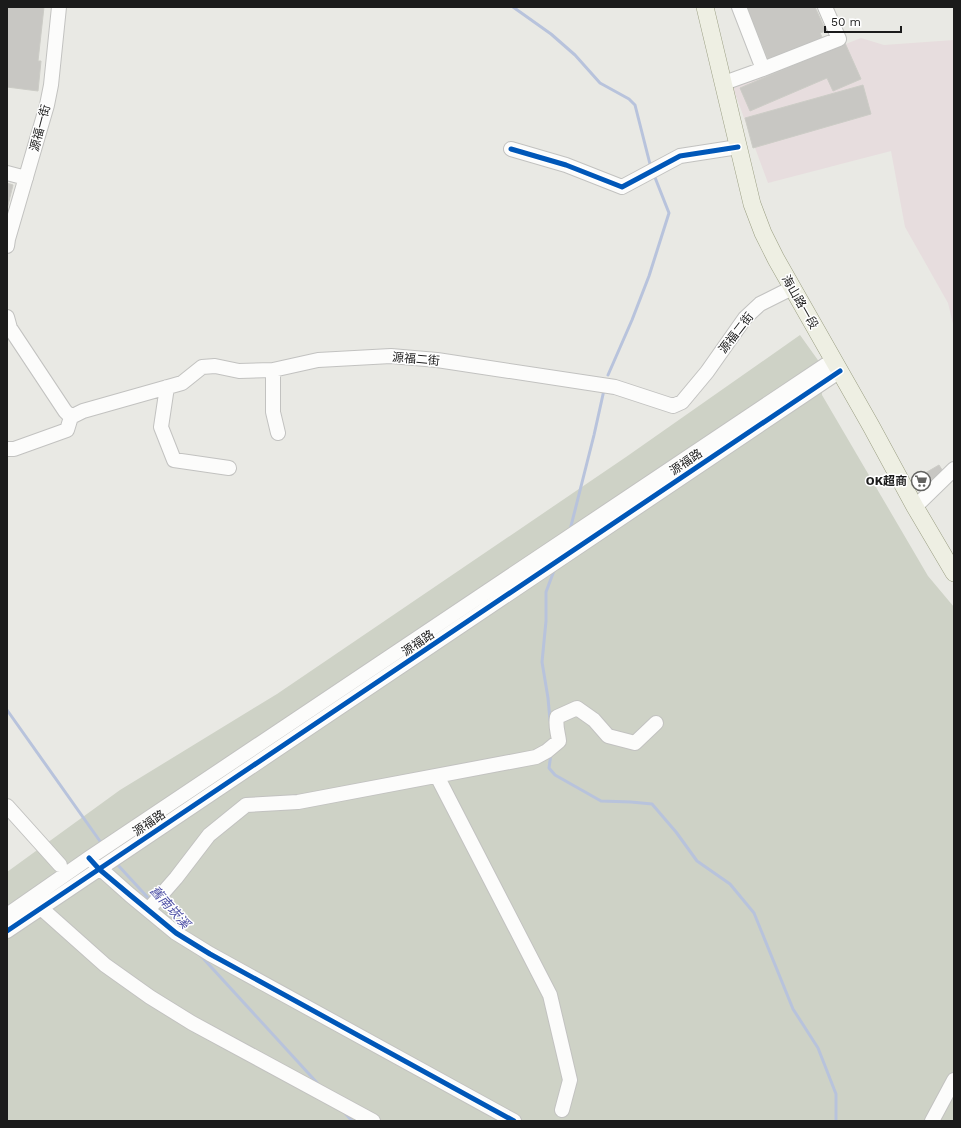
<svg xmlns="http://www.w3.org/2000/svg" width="961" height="1128" viewBox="0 0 961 1128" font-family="'Work Sans','Noto Sans TC',sans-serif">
	<rect width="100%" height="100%" fill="#e9e9e4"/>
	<path fill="#e7ddde" d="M861,38l23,7 70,-5v288l-6,-25 -43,-76 -14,-76 -123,32 -35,-95z"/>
	<path fill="#ced2c6" d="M800,335l20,28 2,32 106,181 26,31v514h-947v-249l113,-82 157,-96 349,-237z"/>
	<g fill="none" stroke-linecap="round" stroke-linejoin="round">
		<path stroke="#b8c3dc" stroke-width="3" d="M513,7l38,27 24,21 25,28 29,16 6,6 16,63
			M608,375l24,-55 17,-44 20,-63 -15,-38
			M570,530l24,-95 10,-45
			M7,710l95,134
			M550,720l-2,-22 -6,-36 4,-41v-29l9,-24
			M551,754l-2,14 6,7 46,26 30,1 21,2 24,28 21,29 33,23 24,29 39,96 25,39 18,46v27
			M116,863l35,38
			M201,956l119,130
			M344,1112l8,9"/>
	</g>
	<path fill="#c8c7c3" stroke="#ccccc6" d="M7,7h37l-6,54h3l-3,30 -31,-4z
		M746,7h69l11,24 -6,2 4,8 -54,23z
		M845,43l16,36 -28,12 -6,-13 -77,33 -10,-23z
		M863,85l8,29 -118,34 -8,-30z
		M7,183l6,2 -6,24z
		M939,465l5,8 -24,15 -5,-9z"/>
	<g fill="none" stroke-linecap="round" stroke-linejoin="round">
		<defs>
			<path id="minor" d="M763,69l76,-30 -14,-32
				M724,83l39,-14 -24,-62
				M511,149l55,16 56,22 58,-31 58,-9
				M7,173l19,5
				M7,246l1,-7 39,-134 4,-20 8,-78
				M7,317l3,11 55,83 6,6
				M273,370v42l5,21
				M167,387l-6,40 13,33 55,8
				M7,449h7l53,-19 4,-13 12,-6 99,-28 20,-16 13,-1 24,5 34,-1 45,-10 73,-4 46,4 178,27 58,19 9,-4 25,-30 38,-54 15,-14 32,-16
				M915,507l39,-38
				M437,776l113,219 20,85 -8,30
				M7,806l53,59
				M94,863l36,32 46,38 34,21 304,167
				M35,901l6,7 64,57 45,32 42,26 181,98
				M148,910l28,-32 33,-43 37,-30 52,-3 238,-45 11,-6 12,-10c-1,-9 -4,-15 -2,-24l20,-9 17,12 14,16 27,7 21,-20
				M7,915l82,-57 744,-498
				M7,931l833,-560
				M932,1121l22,-41"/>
			<path id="major" d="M705,7l47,197 11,29 13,26 95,167 44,81 39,66"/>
		</defs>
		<use href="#minor" stroke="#c2c2c0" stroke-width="16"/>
		<use href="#major" stroke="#9a9e82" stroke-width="18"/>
		<use href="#minor" stroke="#fcfcfb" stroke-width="14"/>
		<use href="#major" stroke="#eeefe3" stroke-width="17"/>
		<defs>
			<path id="cycleway" d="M511,149l55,16 56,22 58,-31 58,-9
				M89,858l10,11 31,26 46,38 34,21 304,167
				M7,931l833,-560"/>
		</defs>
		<use href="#cycleway" stroke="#fff" stroke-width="8"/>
		<use href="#cycleway" stroke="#0057b8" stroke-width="5"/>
	</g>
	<defs>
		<symbol id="supermarket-ring" viewBox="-11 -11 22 22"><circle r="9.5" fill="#fff" stroke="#636361" stroke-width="1.5"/><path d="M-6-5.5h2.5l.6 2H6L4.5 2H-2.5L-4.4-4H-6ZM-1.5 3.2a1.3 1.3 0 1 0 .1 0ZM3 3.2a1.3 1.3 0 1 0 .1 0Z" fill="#636361"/></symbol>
	</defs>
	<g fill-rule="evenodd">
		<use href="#supermarket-ring" x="910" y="470" width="22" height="22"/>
	</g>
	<g text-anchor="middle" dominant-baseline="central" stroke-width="3" stroke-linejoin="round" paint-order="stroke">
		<g font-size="12" fill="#1b1b1b" stroke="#fff">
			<text transform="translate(40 128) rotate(-75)">源福一街</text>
			<text transform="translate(800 302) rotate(60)">海山路一段</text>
			<text transform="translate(736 333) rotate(-52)">源福二街</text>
			<text transform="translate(416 359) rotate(5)">源福二街</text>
			<text transform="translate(686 462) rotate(-34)">源福路</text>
			<text transform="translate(418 643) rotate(-34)">源福路</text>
			<text transform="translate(149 823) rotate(-34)">源福路</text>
		</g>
		<g font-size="12" font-weight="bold" fill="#1b1b1b" stroke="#fff" text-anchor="end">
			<text x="907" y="481">OK超商</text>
		</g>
		<g font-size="13" font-style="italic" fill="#4e50a5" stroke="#fff">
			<text transform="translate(170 907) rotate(48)">舊南崁溪</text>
		</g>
	</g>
	<rect width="961" height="1128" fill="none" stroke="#1b1b1b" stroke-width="16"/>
	<path d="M825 26v6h76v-6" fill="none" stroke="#1b1b1b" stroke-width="2"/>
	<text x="831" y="26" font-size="12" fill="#1b1b1b" stroke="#ffffff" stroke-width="3" paint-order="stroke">50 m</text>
</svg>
